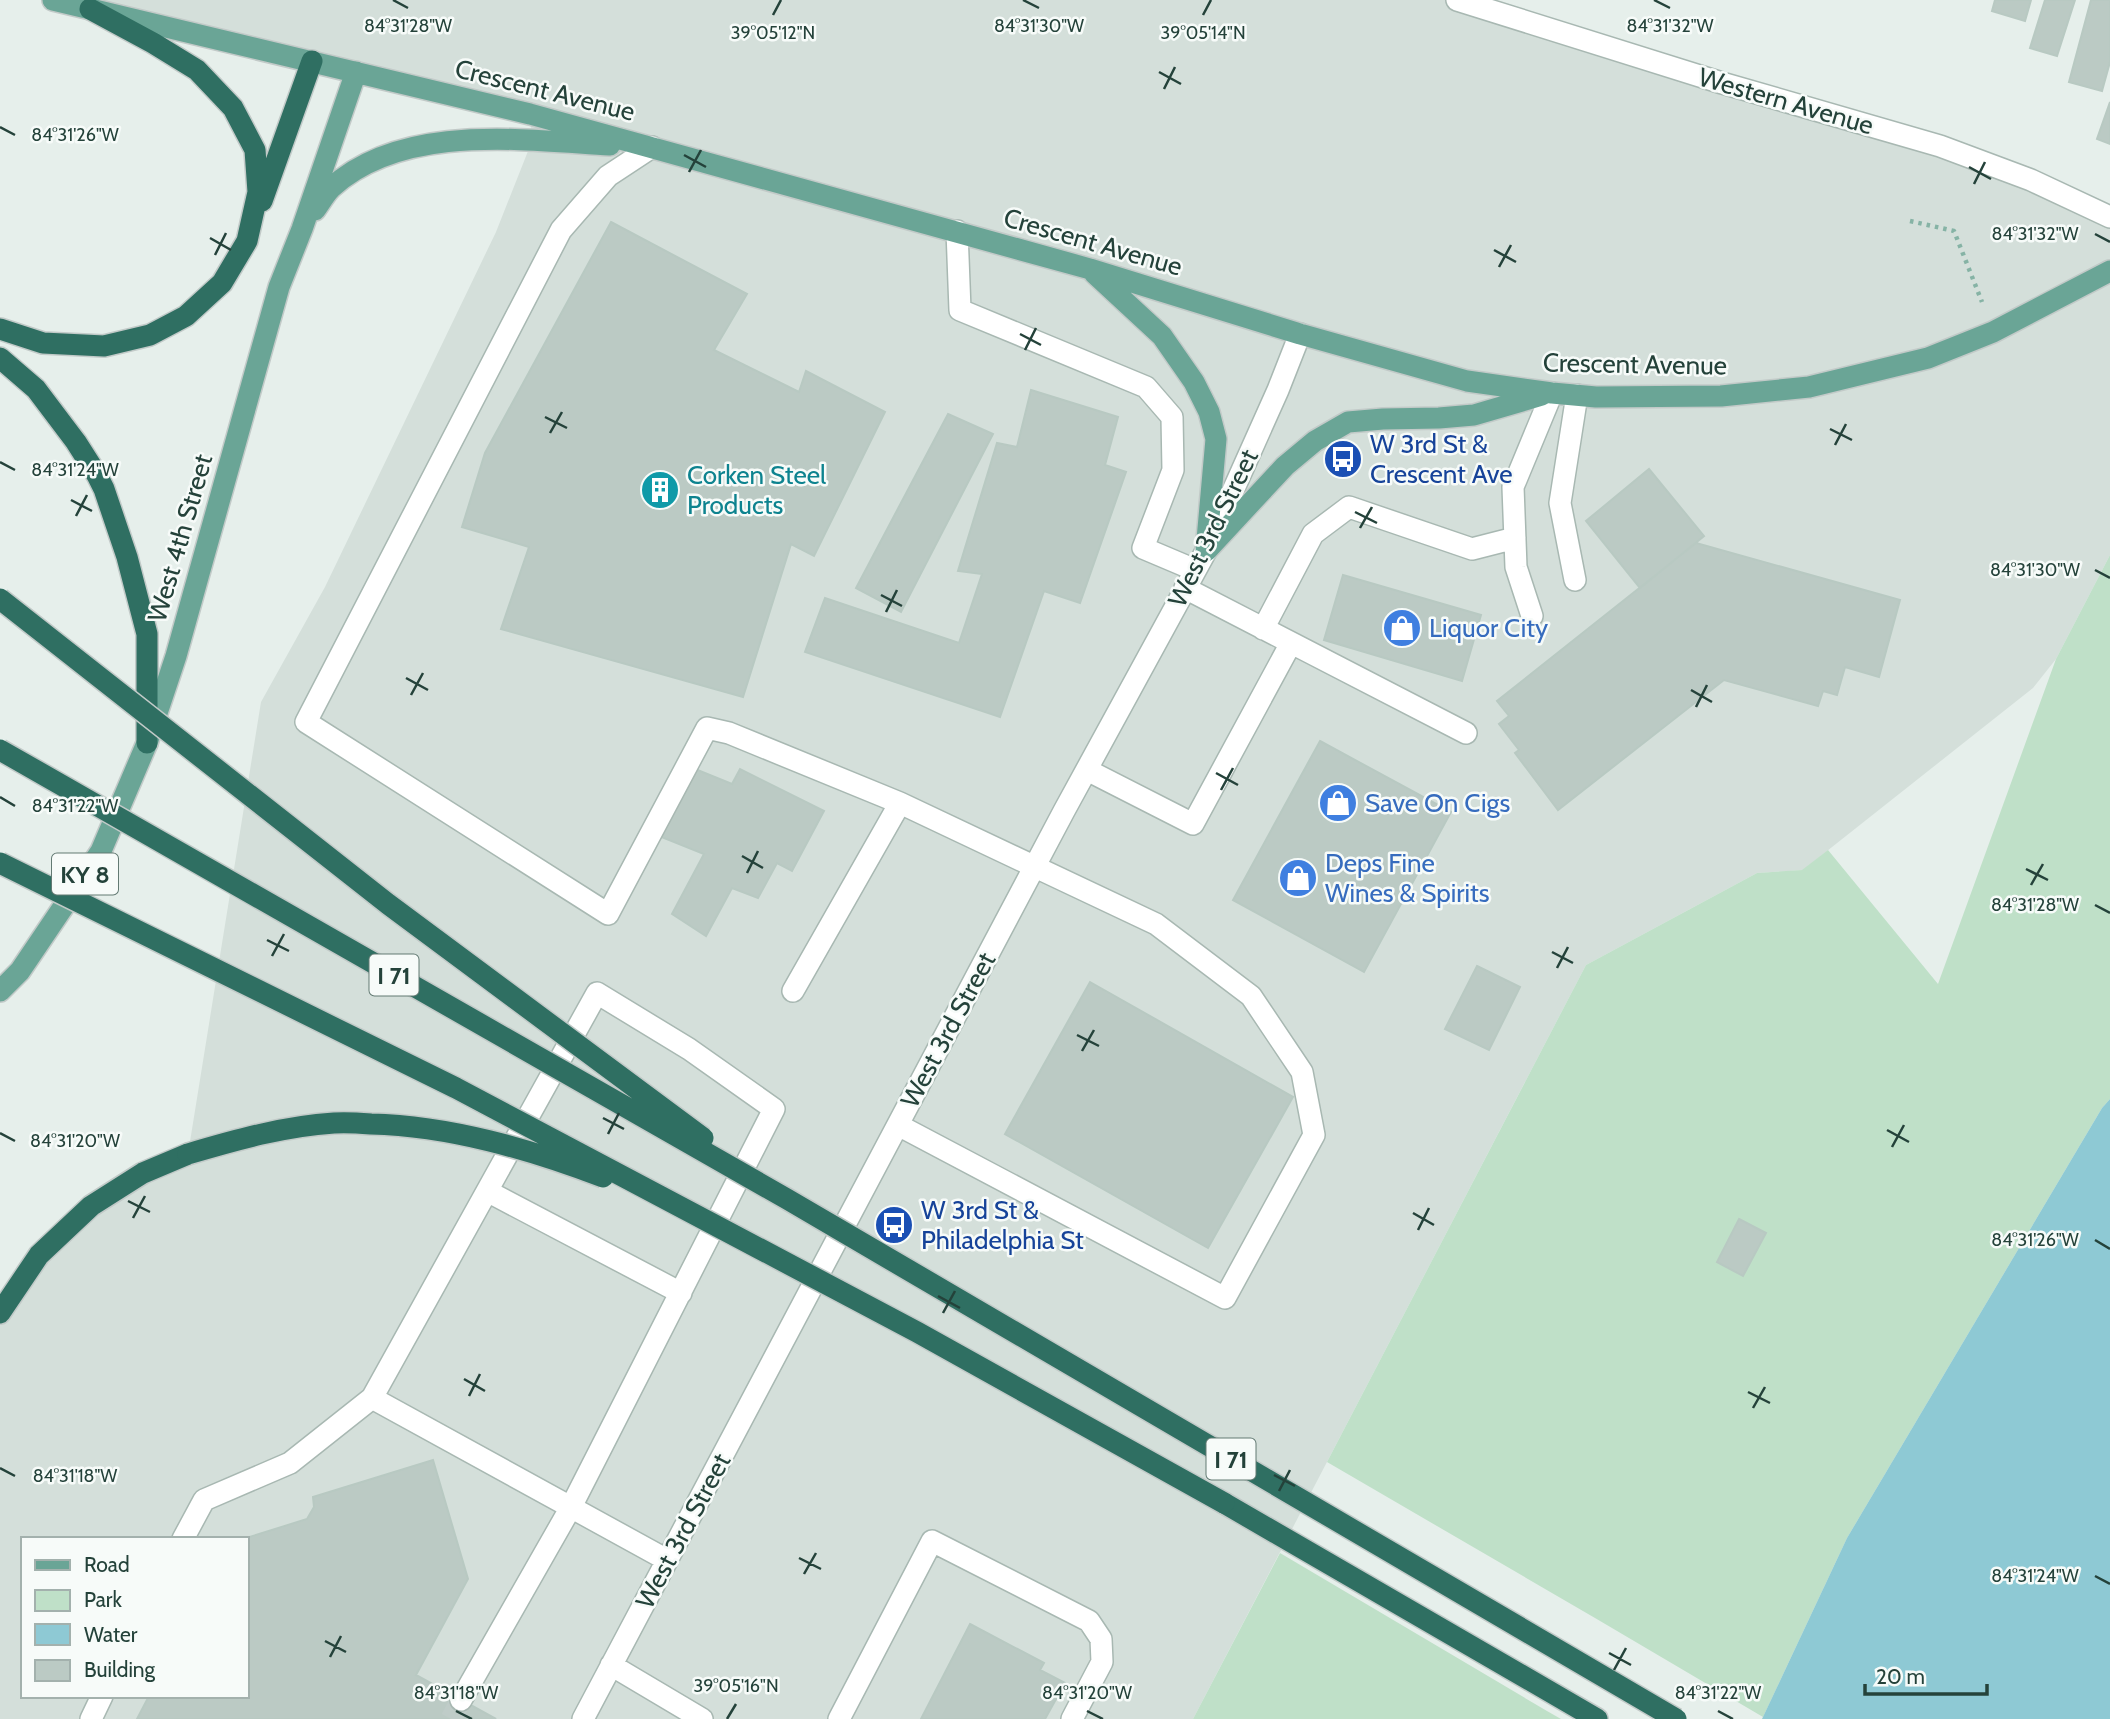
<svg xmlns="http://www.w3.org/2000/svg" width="2110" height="1719" viewBox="0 0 2110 1719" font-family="Cabin,sans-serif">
	<rect width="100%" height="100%" fill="#e6efeb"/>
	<path fill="#d4dfda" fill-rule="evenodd" d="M53,0h1404l483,146 170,71v338l-54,104 -23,29 -230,182 -46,3 -171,92 -393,754h-1193v-406l91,-107 97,-52 73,-452 64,-115 171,-355 36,-91 -2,-27zM23,1539h224v157h-224z"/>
	<path fill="#bfe0c8" d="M2110,555v544l-8,9 -255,430 -84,179 -168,-99 -268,-156 259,-497 171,-92 45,-3 26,-20 110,134 118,-325z
		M1280,1553l267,158 14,8h-368z"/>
	<path fill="#8ec9d4" d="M2110,1099v620h-348l85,-181 255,-430z"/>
	<path fill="#bbcac4" stroke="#b8c9c2" stroke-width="2" d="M1995,0h36l-6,21 -33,-10z
		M2045,0h30l-18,56 -27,-8z
		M2091,0h19v62l-8,29 -33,-9z
		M2110,102v42l-13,-5z
		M611,222l136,72 -33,56 85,42 7,-21 79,41 -71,144 -23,-12 -48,153 -242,-68 28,-82 -67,-20 23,-74z
		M1031,390l87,27 -13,48 21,7 -46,131 -36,-12 -44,126 -195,-65 20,-54 134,45 23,-69 -24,-3 39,-128 20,4z
		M948,414l45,20 -92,178 -45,-24z
		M1649,469l55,67 -64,52 -54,-67z
		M1696,543l204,57 -21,77 -34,-10 -8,28 -14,-4 -5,15 -94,-26 -166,130 -43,-57 4,-3 -20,-26 10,-8 -12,-15z
		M1343,575l138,40 -19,66 -138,-41z
		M1320,741l131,71 -87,160 -131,-72z
		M695,769l37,15 8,-15 84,42 -32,60 -15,-8 -19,35 -26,-10 -26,48 -34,-22 32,-60 -45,-18z
		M1477,966l43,21 -31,63 -44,-21z
		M1090,982l203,115 -85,151 -203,-114z
		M1739,1219l27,14 -23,43 -26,-14z
		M433,1460l35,119 -52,96 80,44h-359l12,-23h98v-157h-4l64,-20 7,-12 -1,-10z
		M970,1624l74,39 -4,7 25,13 -20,36h-124z"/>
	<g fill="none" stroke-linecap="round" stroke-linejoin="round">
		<path stroke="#bfccc8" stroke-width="21" stroke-dasharray="21 10" stroke-linecap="butt" d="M451,1719l10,-19"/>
		<defs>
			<path id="minor" d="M1457,0l265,83 218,63 91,34 79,37
				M652,147l-44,29 -47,54 -255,492 302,192 99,-186 22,5 171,70
				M957,231l3,79 186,77 26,30 1,53 -30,78 52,22
				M1575,580l-15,-77 17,-108
				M1185,588l281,145
				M1532,616l-16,-49 -3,-80 39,-94
				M1263,629l50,-95 36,-27 123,42 43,-11
				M1087,770l106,54 98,-181
				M793,991l107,-188 256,121 95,72 51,76 12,63 -89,163 -327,-173
				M487,1191l194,102
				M372,1398l225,-405 92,56 85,60 -203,398 -110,193
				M183,1539l21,-39 86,-37 82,-65 295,162
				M611,1665l91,54
				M91,1719l11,-23
				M583,1719l481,-908 142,-260 72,-161 22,-56
				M839,1719l93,-178 157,80 12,18 1,23 -30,57"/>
			<path id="major" d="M53,0l477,114 560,155 210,65 167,47 85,12 44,4 125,-1 88,-9 119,-29 65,-26 117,-61
				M315,210c5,-7 10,-16 16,-22 71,-65 191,-48 279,-43
				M1094,273l68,63 32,46 15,30 7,27 -10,112
				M1206,551l79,-85 30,-25 33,-19 35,-3 56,-1 35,-3 68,-20
				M0,991l20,-20 81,-120 46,-108 29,-87 103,-369 23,-58 54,-157"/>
			<path id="highway" d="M262,201l50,-140
				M0,329l43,14 61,3 46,-11 36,-19 36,-33 25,-42 11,-49 -3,-42 -22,-42 -36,-38 -44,-27 -63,-34
				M0,358l36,31 40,53 21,33 7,14 23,68 20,77v109
				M0,1313l39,-58 52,-49 52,-33 45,-19
				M1224,1503l373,216"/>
		</defs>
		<use href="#minor" stroke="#a8b8b2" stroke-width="24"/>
		<use href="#major" stroke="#c2cac8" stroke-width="24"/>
		<use href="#highway" stroke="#c2cac8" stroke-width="24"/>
		<path stroke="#86b3a5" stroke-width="4.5" stroke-dasharray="3.5 5" stroke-linecap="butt" d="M1910,221l44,10 28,71"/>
		<use href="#minor" stroke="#fff" stroke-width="21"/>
		<use href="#major" stroke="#6aa596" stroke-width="21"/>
		<use href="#highway" stroke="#2f6f62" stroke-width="21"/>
		<defs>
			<path id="highway-bridge" d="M0,599l388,305 315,234
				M0,750l787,449 889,520
				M0,863l456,225 461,244 307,171
				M188,1154c47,-14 97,-28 146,-31 12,-1 25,0 37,1 79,2 158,25 232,53"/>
		</defs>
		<use href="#highway-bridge" stroke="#c2cac8" stroke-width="24" stroke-linecap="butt"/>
		<use href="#highway-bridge" stroke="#2f6f62" stroke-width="21"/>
	</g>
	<path fill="none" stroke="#24423a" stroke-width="2.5" d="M393,0l15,8M1023,0l16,8M1654,0l16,8M773,15l8,-15M1203,15l8,-15M1159,72l22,12M1164,89l11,-22M0,127l15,8M684,155l22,12M1969,167l22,12M689,172l12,-22M1974,184l11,-22M2095,234l15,8M210,238l21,12M1494,250l22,12M215,255l11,-22M1499,267l12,-22M1020,334l21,11M1025,350l11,-22M545,417l22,11M1830,429l22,11M550,433l12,-21M1835,445l11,-21M0,462l15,8M71,500l21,11M1355,512l22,11M76,516l11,-21M1360,528l12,-21M2095,570l15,8M881,595l21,11M886,612l11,-22M406,678l22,12M1691,690l21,12M411,695l12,-22M1696,707l11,-22M1216,773l22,12M1221,790l12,-22M0,797l15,9M742,856l21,12M2026,869l22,11M747,873l11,-22M2031,885l12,-21M2095,905l15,8M267,940l22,11M1552,952l21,11M272,956l12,-22M1557,968l11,-21M1077,1035l22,11M1082,1051l12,-21M603,1118l21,11M1887,1130l22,12M0,1133l15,8M608,1134l11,-21M1892,1147l12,-22M128,1201l22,11M1413,1213l21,12M133,1218l12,-22M1418,1230l11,-22M2095,1240l15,9M938,1296l22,12M943,1313l12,-22M464,1379l21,12M1748,1392l22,11M469,1396l11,-22M1753,1408l12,-21M0,1468l15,8M1274,1475l21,11M1279,1491l11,-21M799,1558l22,11M804,1574l12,-21M2095,1576l15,8M325,1641l21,11M1609,1653l22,12M330,1657l11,-21M1614,1670l12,-22M456,1711l16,8M1087,1711l16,8M1718,1711l15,8M727,1719l9,-15"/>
	<defs>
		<symbol id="bus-disc" viewBox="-11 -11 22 22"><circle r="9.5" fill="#1a4fb4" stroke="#f7fbf9"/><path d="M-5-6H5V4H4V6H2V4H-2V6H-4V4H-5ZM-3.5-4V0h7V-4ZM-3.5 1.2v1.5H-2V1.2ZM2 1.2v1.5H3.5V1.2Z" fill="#fff"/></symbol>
		<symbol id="building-disc" viewBox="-11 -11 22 22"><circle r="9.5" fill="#0f9aa8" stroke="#f7fbf9"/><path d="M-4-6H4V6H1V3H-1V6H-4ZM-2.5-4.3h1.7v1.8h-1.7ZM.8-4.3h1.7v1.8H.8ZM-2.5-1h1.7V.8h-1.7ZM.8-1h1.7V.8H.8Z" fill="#fff"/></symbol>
		<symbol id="shop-disc" viewBox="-11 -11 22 22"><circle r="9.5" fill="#3f7fe0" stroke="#f7fbf9"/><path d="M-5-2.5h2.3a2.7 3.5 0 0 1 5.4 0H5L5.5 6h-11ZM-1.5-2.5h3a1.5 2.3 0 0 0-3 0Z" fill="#fff"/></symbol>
	</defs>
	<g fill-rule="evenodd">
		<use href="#bus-disc" x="1321" y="437" width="44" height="44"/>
		<use href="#building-disc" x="638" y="468" width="44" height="44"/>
		<use href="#shop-disc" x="1380" y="606" width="44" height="44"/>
		<use href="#shop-disc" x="1316" y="781" width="44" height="44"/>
		<use href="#shop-disc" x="1276" y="856" width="44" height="44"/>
		<use href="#bus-disc" x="872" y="1203" width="44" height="44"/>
	</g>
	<g text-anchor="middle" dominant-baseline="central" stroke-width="5" stroke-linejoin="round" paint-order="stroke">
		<g fill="#f7fbf9" stroke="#637a73" stroke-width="2">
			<rect x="52" y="853.5" width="66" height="41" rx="5"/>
			<rect x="369.5" y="954.5" width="49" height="41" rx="5"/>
			<rect x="1206.5" y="1438.5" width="49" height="41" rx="5"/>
		</g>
		<g font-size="24" font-weight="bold" fill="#24423a">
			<text x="85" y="874">KY 8</text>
			<text x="394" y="975">I 71</text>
			<text x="1231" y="1459">I 71</text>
		</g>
		<g font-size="26" fill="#24423a" stroke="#f7fbf9">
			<text transform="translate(545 90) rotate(14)">Crescent Avenue</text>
			<text transform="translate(1786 101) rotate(16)">Western Avenue</text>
			<text transform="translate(1093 242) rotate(16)">Crescent Avenue</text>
			<text transform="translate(1635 364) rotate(1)">Crescent Avenue</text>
			<text transform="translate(1213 528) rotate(-64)">West 3rd Street</text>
			<text transform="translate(180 538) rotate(-74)">West 4th Street</text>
			<text transform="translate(948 1030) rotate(-62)">West 3rd Street</text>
			<text transform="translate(683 1531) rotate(-62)">West 3rd Street</text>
		</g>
		<g font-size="26" fill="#164399" stroke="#f7fbf9" text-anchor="start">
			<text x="1370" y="444">W 3rd St &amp;<tspan x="1370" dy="30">Crescent Ave</tspan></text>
			<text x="921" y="1210">W 3rd St &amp;<tspan x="921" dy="30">Philadelphia St</tspan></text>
		</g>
		<g font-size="26" fill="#0d838f" stroke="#f7fbf9" text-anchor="start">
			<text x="687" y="475">Corken Steel<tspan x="687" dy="30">Products</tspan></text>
		</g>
		<g font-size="26" fill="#366cbe" stroke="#f7fbf9" text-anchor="start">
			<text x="1429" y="628">Liquor City</text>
			<text x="1365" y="803">Save On Cigs</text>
			<text x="1325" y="863">Deps Fine<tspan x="1325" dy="30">Wines &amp; Spirits</tspan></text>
		</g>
	</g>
	<g font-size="18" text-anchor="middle" fill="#24423a" stroke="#f7fbf9" stroke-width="5" stroke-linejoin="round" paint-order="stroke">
		<text x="1039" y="32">84°31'30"W</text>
		<text x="408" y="32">84°31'28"W</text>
		<text x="1670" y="32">84°31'32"W</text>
		<text x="773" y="39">39°05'12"N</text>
		<text x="1203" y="39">39°05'14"N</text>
		<text x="75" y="141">84°31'26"W</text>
		<text x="2035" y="240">84°31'32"W</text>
		<text x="75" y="476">84°31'24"W</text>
		<text x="2035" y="576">84°31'30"W</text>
		<text x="75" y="812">84°31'22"W</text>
		<text x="2035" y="911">84°31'28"W</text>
		<text x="75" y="1147">84°31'20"W</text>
		<text x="2035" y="1246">84°31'26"W</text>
		<text x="75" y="1482">84°31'18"W</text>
		<text x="2035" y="1582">84°31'24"W</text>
		<text x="736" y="1692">39°05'16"N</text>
		<text x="456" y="1699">84°31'18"W</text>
		<text x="1087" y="1699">84°31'20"W</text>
		<text x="1718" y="1699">84°31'22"W</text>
	</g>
	<rect x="21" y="1537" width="228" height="161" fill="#f7fbf9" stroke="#a3b1ad" stroke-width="2"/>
	<rect x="35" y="1560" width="35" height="10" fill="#6aa596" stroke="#a3b1ad" stroke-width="2"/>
	<text x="84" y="1572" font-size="21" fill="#24423a">Road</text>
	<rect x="35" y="1590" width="35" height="21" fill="#bfe0c8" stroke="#a3b1ad" stroke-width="2"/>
	<text x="84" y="1607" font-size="21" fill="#24423a">Park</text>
	<rect x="35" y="1624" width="35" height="21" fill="#8ec9d4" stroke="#a3b1ad" stroke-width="2"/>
	<text x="84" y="1642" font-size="21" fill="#24423a">Water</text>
	<rect x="35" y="1660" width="35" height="21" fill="#bbcac4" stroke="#a3b1ad" stroke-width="2"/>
	<text x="84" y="1677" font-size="21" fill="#24423a">Building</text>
	<path d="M1865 1684v10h122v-10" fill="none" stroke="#24423a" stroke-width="3.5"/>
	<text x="1876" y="1684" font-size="21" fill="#24423a" stroke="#f7fbf9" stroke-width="5" paint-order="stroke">20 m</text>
</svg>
